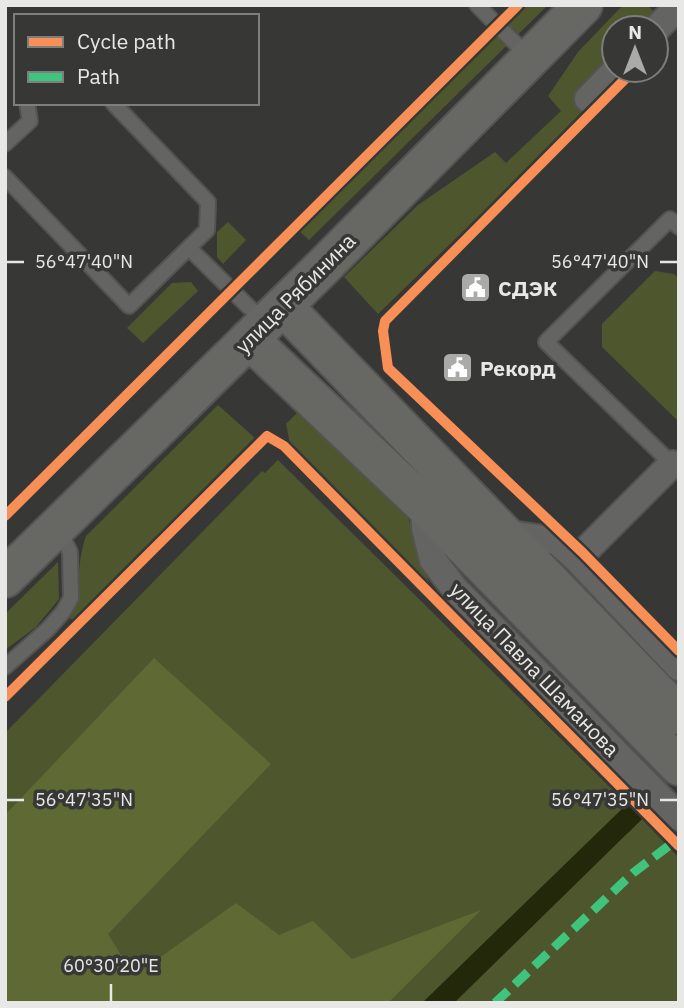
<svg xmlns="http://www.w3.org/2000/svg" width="684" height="1008" viewBox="0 0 684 1008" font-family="'IBM Plex Sans',sans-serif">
	<rect width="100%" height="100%" fill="#373736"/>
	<path fill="#4e562e" d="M524,5h24l-239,235 -12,-11z
		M623,5h24l8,8 -14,15h-27v27l-40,42 14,13 -210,204 -34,-37 74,-72 77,-53 11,11 55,-52 -13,-15 30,-44z
		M228,222l18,18 -23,24 -6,-7v-25z
		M655,271l19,3 5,4v140l-2,2 -75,-73v-23z
		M191,282l7,9 -55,52 -16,-15 45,-45z
		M218,405l37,33 -178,182 -7,-1c11,-28 6,-55 16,-83z
		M302,408l105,106 15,53 10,21 -142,-144 -4,-20z
		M278,460l349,344 -15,16 15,14 15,-15 37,39v145h-674v-270l257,-262 3,2z
		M58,562l1,37 -23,28 -31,23v-36z"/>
	<path fill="#5f6934" d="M154,658l117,106 -163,170 26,42 102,-73 43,32 34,-14 39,38 129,-49 -93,93h-383v-188z"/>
	<path fill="#24280b" d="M627,804l15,15 -188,184h-32z"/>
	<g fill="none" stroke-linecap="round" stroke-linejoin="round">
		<defs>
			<path id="lane" d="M477,5l53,53
				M5,144l25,-23 -3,-18
				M5,177l124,129 78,-76 1,-28 -95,-99
				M189,248l76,75
				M675,467l-129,-125 124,-123 9,8
				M5,667l43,-38 15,-17 8,-14 -1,-46 -11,-22"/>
			<path id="street" d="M656,29l23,-23
				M588,99l28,-29
				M424,505l1,23 8,32 21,28 225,229
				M503,533l54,8 20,18 102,108
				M577,559l95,-95"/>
			<path id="secondary" d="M283,306l396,409
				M249,339l175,166 255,261
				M5,578l318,-311 260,-262"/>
		</defs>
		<use href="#lane" stroke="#535452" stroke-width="18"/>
		<use href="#street" stroke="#535452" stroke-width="30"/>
		<use href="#secondary" stroke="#535452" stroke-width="42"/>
		<use href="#lane" stroke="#646563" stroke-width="14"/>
		<use href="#street" stroke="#646563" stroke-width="26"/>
		<use href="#secondary" stroke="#676864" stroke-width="38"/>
		<path stroke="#40c37c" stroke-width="9" stroke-dasharray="18 9" stroke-linecap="butt" d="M495,1003l138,-130 38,-29"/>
		<defs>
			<path id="cycleway" d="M634,70l-249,251 -2,10 5,37 195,185 96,98
				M5,516l513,-511
				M5,697l262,-261 17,10 395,400"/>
		</defs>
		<use href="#cycleway" stroke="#373835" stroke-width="15"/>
		<use href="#cycleway" stroke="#f78f57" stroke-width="10"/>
	</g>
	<path fill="none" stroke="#e8e8e6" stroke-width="2.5" d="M7,262h17M660,262h17M7,800h17M660,800h17M111,984v17"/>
	<defs>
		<symbol id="civic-square" viewBox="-11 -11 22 22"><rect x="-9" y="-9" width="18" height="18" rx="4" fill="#aaaaa8" stroke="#373835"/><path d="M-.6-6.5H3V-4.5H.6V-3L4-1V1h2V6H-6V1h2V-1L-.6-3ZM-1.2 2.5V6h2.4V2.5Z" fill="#fff"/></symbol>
	</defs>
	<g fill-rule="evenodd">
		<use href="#civic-square" x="458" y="270" width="35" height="35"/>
		<use href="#civic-square" x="440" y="350" width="35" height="35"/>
	</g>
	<g text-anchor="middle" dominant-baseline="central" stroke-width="7" stroke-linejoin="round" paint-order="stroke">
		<g font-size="21" font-weight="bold" fill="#e8e8e6" stroke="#373835" text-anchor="start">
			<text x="498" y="288">СДЭК</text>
			<text x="480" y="368">Рекорд</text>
		</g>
		<g font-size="21" fill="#e8e8e6" stroke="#373835">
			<text transform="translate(295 293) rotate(-45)">улица Рябинина</text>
			<text transform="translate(535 669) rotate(46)">улица Павла Шаманова</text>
		</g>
	</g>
	<g font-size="18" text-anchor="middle" fill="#e8e8e6" stroke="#373835" stroke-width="7" stroke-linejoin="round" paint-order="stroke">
		<text x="84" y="268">56°47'40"N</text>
		<text x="600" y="268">56°47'40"N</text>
		<text x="84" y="806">56°47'35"N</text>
		<text x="600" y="806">56°47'35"N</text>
		<text x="111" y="972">60°30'20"E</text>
	</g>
	<rect width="684" height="1008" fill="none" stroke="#e8e8e6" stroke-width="14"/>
	<rect x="14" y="14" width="245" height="91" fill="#373835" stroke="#7e7e7c" stroke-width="2"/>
	<rect x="28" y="37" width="35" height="10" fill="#f78f57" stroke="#7e7e7c" stroke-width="2"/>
	<text x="77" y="49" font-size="21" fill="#e8e8e6">Cycle path</text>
	<rect x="28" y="72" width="35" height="10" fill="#40c37c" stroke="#7e7e7c" stroke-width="2"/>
	<text x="77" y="84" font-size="21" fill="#e8e8e6">Path</text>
	<g transform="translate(635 49)"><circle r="33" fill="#373835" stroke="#7e7e7c" stroke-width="2"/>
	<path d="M0-5L12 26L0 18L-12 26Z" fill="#aaaaa8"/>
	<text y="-10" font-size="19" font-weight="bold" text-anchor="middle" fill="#e8e8e6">N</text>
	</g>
</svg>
